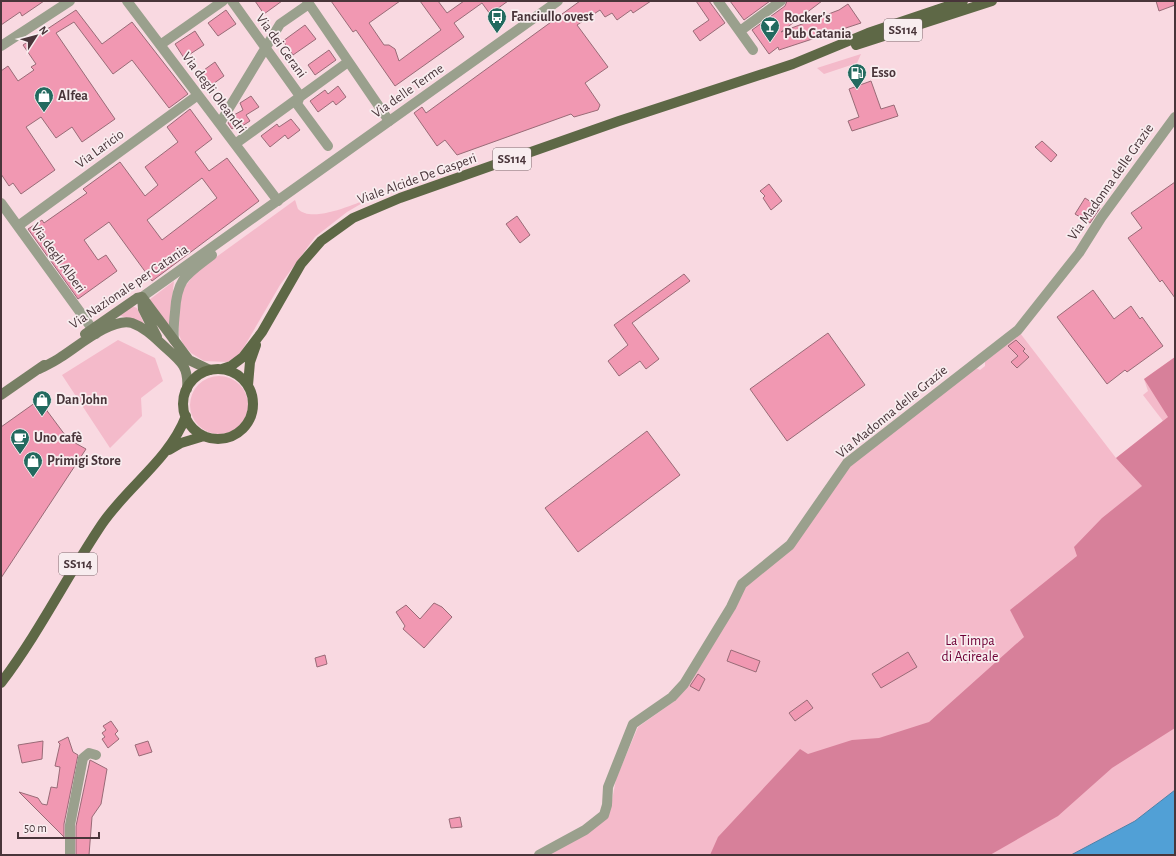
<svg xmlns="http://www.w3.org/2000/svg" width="1176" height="856" viewBox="0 0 1176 856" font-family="'Alegreya Sans',sans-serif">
	<rect width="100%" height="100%" fill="#f9d9e1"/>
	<path fill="#f4baca" d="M861,54l-4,9 -33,11 -7,-6z
		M371,198l-24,14 -32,25 -35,48 -40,69 -12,8 -24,-1 -13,-8 -8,-9 -4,-9 -1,-21 5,-25 14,-18 98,-71c1,2 2,7 3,9 14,15 58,-6 73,-11z
		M174,281l-5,45 -20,-26z
		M132,306l5,2 8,18 -26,-11z
		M1020,333l96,125 47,-37 -20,-26 5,-4 -4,-12 31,-22v433l-40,31 -64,34h-523l63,-49 5,-27 22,-52 38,-27 69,-114 42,-35 62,-84 127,-99 4,2 5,-4v-4z
		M118,340l37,18 8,23 -22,17 1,18 -32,32 -48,-73z
		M190 405a29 29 0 1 1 58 0a29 29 0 1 1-58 0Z"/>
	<path fill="#d7809a" d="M1175,357v371l-63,40 -54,48 -68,39h-280l8,-18 82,-88 8,5 44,-14 27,-2 50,-16 95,-85 -14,-27 67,-54 -3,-9 28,-29 40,-32 -26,-28 52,-41 -24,-38z"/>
	<path fill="#51a0d6" stroke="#4f80a7" d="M1175,790v65h-104l64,-34z"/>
	<path fill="#f198b2" stroke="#996b77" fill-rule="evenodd" d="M1,1h43l-22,15 -2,-4 -19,13z
		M255,1h27l-18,13z
		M331,1h69l-31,22 15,22h5l6,4 4,12 42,-31 -21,-29h18l9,12 17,-12h44l-18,13 -8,-11 -28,20 10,14 -69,49 -39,-56 -3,2z
		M580,1h71l-18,12 -2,-3 -14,10 -5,-7 -7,4 -5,-7 -23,15 31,42 -23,16 15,22 -2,5 -24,7 -3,-3 -114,41 -12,-15 -8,6 -23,-33 8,-6 4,6z
		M696,1h13l16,22 -25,18 -7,-10 16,-11z
		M730,1h40l-26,19z
		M787,1h35l-41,31 58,-22 9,-6 13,19 -82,27 -1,-3 -9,7 -17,-24 33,-24z
		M1156,1h19v4l-16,6z
		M76,10l26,34 30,-22 56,72 -19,14 -37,-48 -19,14 -39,-52 -18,11 59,86 -33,23 -10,-15 -16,11 -15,-21 -15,10 29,43 -34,24 -8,-11 -4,3 -8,-12v-103l7,-5 10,15 16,-11 -3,-3 5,-3 -13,-19z
		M226,10l10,14 -18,12 -10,-13z
		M305,25l11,14 -23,16 -10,-14z
		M195,31l9,14 -20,13 -9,-14z
		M329,50l7,10 -21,15 -7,-10z
		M215,62l9,14 -18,13 -9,-14z
		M871,81l10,28 13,-4 4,11 -46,15 -4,-10 11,-4 -10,-28z
		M338,86l8,11 -10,8 -3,-4 -15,11 -8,-11 15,-11 3,4z
		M251,96l8,11 -13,8 4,6 -11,7 -2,-3 -5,4 -4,-6 4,-7 11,-6 -3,-7z
		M190,109l22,30 -17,13 14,19 18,-13 32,43 -107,80 -43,-59 -25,18 14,20 8,-5 11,16 -39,28 -50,-70 14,-9 2,3 43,-30 -4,-4 37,-27 25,34 13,-11 -13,-18 33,-25 -11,-15zM202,178l15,20 -55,42 -15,-20z
		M291,119l9,11 -12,9 -3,-4 -15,12 -9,-11 16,-12 2,3z
		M1042,141l15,14 -6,7 -16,-15z
		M1175,182v116l-13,-18 -2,2 -32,-44 14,-10 -11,-15z
		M769,184l13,17 -11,9 -8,-12 2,-2 -5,-5z
		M1085,198l15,10 -10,15 -15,-9z
		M517,216l13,19 -10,8 -14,-19z
		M684,274l6,7 -58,42 27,36 -13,10 -6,-8 -21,15 -11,-15 20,-16 -14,-20z
		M1093,290l21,29 17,-13 9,13 2,-2 21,29 -36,26 -2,-2 -18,14 -50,-67z
		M828,333l37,52 -78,56 -37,-52z
		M1016,340l9,9 -2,2 6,6 -12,11 -6,-6 7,-6 -10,-10z
		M39,400l29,39 18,10 -85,129v-151z
		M647,431l33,44 -102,77 -33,-44z
		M434,603l8,4 10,10 -28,31 -21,-19 2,-3 -9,-14 10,-7 14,14z
		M731,650l29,11 -4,11 -29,-11z
		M972,650l5,7 -10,6 -4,-7z
		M908,652l9,15 -36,21 -9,-14z
		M325,655l2,9 -10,3 -2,-9z
		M698,674l7,5 -6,12 -9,-5z
		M807,700l6,8 -18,13 -6,-8z
		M111,721l7,10 -3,3 4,5 -11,9 -6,-9 3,-2 -3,-4 4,-3 -3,-4z
		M68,737l5,15 5,3 -14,69v13l-45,-45 19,6 4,6 5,1 4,-18 6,1 3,-21 -5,-1 5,-22 -2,-2z
		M43,741l-1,18 -20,4 -4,-18z
		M148,741l4,11 -13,4 -4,-11z
		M90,760l17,9 -6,35 -9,13 -3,38h-13v-29z
		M460,817l2,10 -11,1 -2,-9z"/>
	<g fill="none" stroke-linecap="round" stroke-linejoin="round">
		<path stroke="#9aa08d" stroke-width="10" d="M127,1l151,200
			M232,1l68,95 -3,8 31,42
			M307,1l82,120
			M718,1l35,49
			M740,31l41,-30
			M160,45l63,-44
			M1,46l69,-45
			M220,123l60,-99 29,-20
			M235,144l113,-82
			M1,203l95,131
			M18,226l180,-131
			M70,855v-30l12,-62 1,-5 6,-5 7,2
			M539,855l46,-25 19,-15 3,-10 1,-18 25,-63 39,-27 12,-13 47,-77 11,-23 48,-39 57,-82 171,-133 61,-77 22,-35 74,-101"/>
		<path stroke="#9aa08d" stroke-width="10" d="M142,297l416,-296
			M174,340c-1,-9 0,-19 1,-28 2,-34 11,-37 37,-57"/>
		<path stroke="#777f64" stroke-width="10" d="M142,297l47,63 21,10
			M142,297l1,12 14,28
			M85,334l52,-36 5,-1
			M39,369c8,-4 15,-7 22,-12 16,-10 51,-40 71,-34 14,5 24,16 34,25 16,14 23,20 21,41
			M1,395l43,-30"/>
		<path stroke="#5e6846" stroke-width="10" d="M856,45l136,-44
			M222,369l9,-3 12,-9 19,-25 39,-68 20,-23 32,-23 47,-20 219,-77 174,-57 75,-31 95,-32
			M183 404a35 35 0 1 1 70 0a35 35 0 1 1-70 0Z
			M248,385l2,-23 6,-17
			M169,450l12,-7 23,-7
			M1,683c38,-50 66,-107 101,-159 26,-38 67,-64 84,-108"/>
	</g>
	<defs>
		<symbol id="bus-pin" viewBox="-11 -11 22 30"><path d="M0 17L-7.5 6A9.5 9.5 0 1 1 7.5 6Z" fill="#236a5f" stroke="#f8edef"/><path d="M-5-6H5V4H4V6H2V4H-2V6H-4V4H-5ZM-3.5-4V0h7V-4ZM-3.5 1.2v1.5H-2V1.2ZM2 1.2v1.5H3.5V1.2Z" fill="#fff"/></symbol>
		<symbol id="bar-pin" viewBox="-11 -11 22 30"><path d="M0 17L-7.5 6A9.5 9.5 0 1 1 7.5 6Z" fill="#236a5f" stroke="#f8edef"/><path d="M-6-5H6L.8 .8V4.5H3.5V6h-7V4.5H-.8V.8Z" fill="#fff"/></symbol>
		<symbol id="fuel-pin" viewBox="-11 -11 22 30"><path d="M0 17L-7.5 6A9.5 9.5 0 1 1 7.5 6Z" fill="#236a5f" stroke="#f8edef"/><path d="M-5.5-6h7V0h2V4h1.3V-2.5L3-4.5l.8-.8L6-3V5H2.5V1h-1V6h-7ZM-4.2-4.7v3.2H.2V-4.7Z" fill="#fff"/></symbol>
		<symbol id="shop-pin" viewBox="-11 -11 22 30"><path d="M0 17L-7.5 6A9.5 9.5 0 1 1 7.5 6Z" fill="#236a5f" stroke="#f8edef"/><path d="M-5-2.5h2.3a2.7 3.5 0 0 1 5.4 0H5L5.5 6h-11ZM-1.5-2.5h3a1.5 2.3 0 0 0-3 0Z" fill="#fff"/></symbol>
		<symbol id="cafe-pin" viewBox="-11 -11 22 30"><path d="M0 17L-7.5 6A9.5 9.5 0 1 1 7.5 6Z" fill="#236a5f" stroke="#f8edef"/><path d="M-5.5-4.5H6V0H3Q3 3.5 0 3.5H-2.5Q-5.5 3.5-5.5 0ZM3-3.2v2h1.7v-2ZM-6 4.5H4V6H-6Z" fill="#fff"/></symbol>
	</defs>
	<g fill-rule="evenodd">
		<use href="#bus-pin" x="486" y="6" width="22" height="30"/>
		<use href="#bar-pin" x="759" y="15" width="22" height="30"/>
		<use href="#fuel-pin" x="846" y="62" width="22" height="30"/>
		<use href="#shop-pin" x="33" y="85" width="22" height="30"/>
		<use href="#shop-pin" x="31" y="389" width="22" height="30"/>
		<use href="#cafe-pin" x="9" y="427" width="22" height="30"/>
		<use href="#shop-pin" x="22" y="450" width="22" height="30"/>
	</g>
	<g text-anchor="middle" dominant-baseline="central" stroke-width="3.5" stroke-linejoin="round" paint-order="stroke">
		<g fill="#f8edef" stroke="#7e6c70" stroke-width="1">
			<rect x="884" y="19" width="38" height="22" rx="3"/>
			<rect x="493" y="148" width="38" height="22" rx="3"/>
			<rect x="59" y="553" width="38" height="22" rx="3"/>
		</g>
		<g font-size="13" font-weight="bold" fill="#49353a">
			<text x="903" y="30">SS114</text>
			<text x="512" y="159">SS114</text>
			<text x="78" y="564">SS114</text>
		</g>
		<g font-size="14" font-weight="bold" fill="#49353a" stroke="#f8edef" text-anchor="start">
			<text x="511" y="17">Fanciullo ovest</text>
			<text x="784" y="18">Rocker's<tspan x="784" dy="16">Pub Catania</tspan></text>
			<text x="871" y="73">Esso</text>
			<text x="58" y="96">Alfea</text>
			<text x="56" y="400">Dan John</text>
			<text x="34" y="438">Uno cafè</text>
			<text x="47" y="461">Primigi Store</text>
		</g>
		<g font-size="14" fill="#49353a" stroke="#f8edef">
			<text transform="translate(281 46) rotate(54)">Via dei Gerani</text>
			<text transform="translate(408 91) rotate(-35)">Via delle Terme</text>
			<text transform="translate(214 93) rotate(53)">Via degli Oleandri</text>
			<text transform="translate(100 149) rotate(-36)">Via Laricio</text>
			<text transform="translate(417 179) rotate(-20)">Viale Alcide De Gasperi</text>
			<text transform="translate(1111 182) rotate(-55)">Via Madonna delle Grazie</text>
			<text transform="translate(58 258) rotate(54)">Via degli Alberi</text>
			<text transform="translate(129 287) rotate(-34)">Via Nazionale per Catania</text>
			<text transform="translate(892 412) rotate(-39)">Via Madonna delle Grazie</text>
		</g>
		<g font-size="14" fill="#6e0036" stroke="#f8edef">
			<text x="970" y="641">La Timpa<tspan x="970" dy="16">di Acireale</tspan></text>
		</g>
	</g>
	<rect width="1176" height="856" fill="none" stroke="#49353a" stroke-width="4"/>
	<g transform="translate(36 36) rotate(54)" stroke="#f8edef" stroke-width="3" paint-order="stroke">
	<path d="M0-3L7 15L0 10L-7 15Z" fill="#49353a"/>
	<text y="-6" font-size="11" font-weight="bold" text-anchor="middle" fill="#49353a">N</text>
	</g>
	<path d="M18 832v6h81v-6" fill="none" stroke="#49353a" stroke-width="2"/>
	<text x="24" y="832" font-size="12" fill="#49353a" stroke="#f8edef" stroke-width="3" paint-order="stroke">50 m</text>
</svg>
